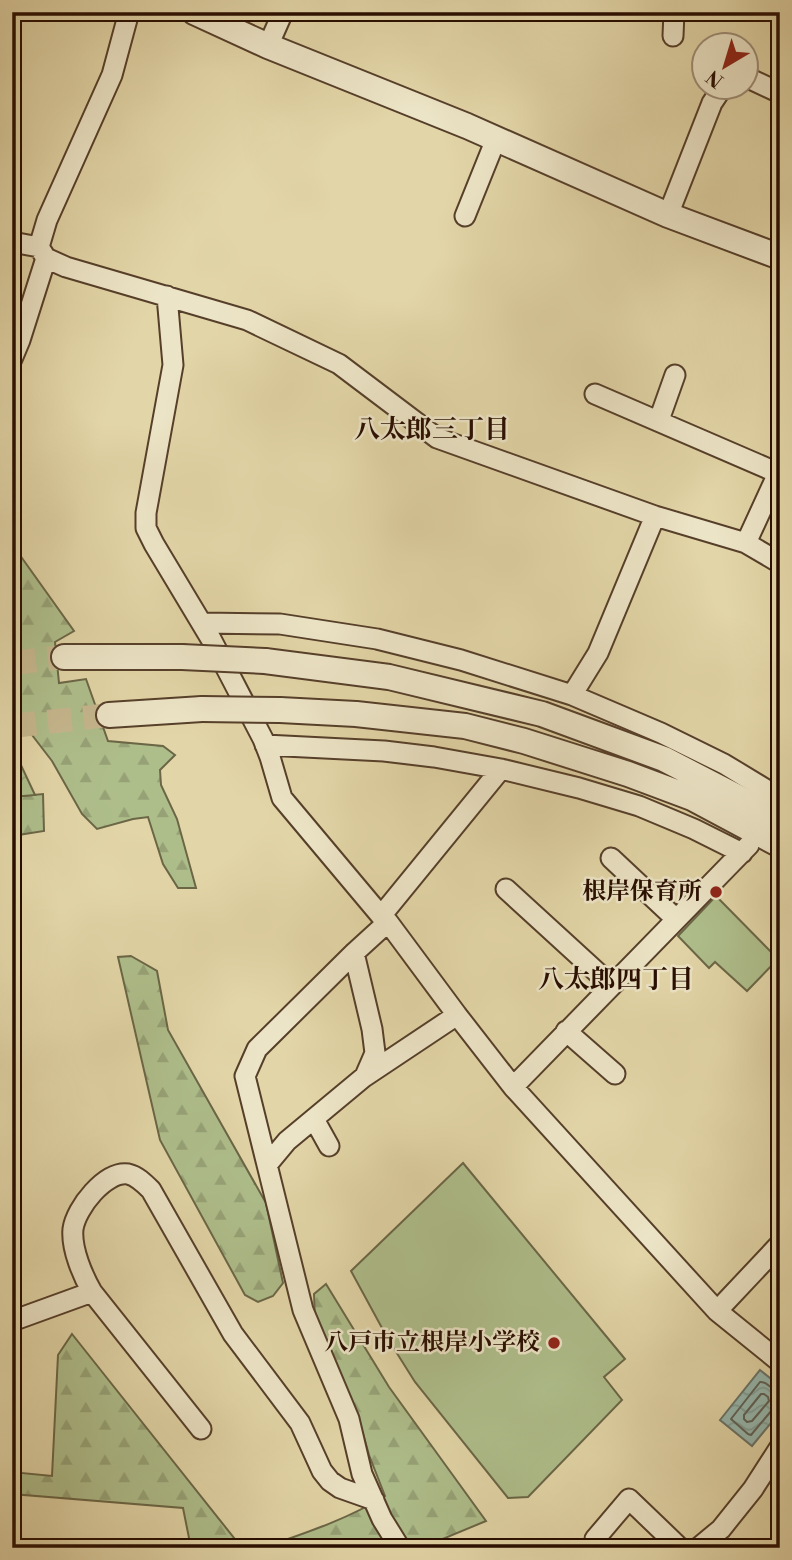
<svg xmlns="http://www.w3.org/2000/svg" width="792" height="1560" viewBox="0 0 792 1560" font-family="'Libre Bodoni','Noto Serif JP',serif">
	<defs>
		<pattern id="forest-firs" width="22" height="20" patternUnits="userSpaceOnUse" patternTransform="scale(1.75)"><rect width="22" height="20" fill="#aebe8b"/><path d="M5 1l3.5 6h-7zM16 11l3.5 6h-7z" fill="#96a276"/></pattern>
		<pattern id="park-crowns" width="20" height="18" patternUnits="userSpaceOnUse" patternTransform="scale(1.75)"><rect width="20" height="18" fill="#aebe8b"/><path d="M2 6a3 3 0 1 1 6 0M12 15a3 3 0 1 1 6 0" fill="none" stroke="#96a276"/></pattern>
		<pattern id="water-waves" width="16" height="10" patternUnits="userSpaceOnUse" patternTransform="scale(1.75)"><rect width="16" height="10" fill="#96b8ae"/><path d="M0 5q4-4 8 0t8 0" fill="none" stroke="#819d94"/></pattern>
	</defs>
	<rect width="100%" height="100%" fill="#e2d5a7"/>
	<filter id="stains"><feTurbulence type="fractalNoise" baseFrequency=".00286" numOctaves="4"/><feColorMatrix values="0 0 0 0 .2 0 0 0 0 .09 0 0 0 0 .02 0 0 0 .5 -.17"/></filter>
	<radialGradient id="worn" r=".72"><stop offset=".6" stop-color="#630" stop-opacity="0"/><stop offset="1" stop-color="#630" stop-opacity=".3"/></radialGradient>
	<path fill="url(#forest-firs)" stroke="#6b6646" stroke-width="2" d="M12,544l62,87 -19,11 4,41 27,-4 22,62 55,5 12,9 -15,15 1,15 16,34 19,69h-18l-15,-24 -15,-47 -15,2 -36,10 -15,-15 -30,-53 -40,-52z
		M43,794l1,37 -32,5v-39z
		M131,956l26,15 11,59 98,173 17,80 -10,13 -15,6 -13,-7 -85,-155 -42,-183z
		M326,1284l63,103 97,134 -65,27h-159c43,-15 84,-28 123,-52l-16,-41 -11,-39 -43,-96 -1,-26z
		M72,1334l170,214h-51l-8,-40 -171,-14v-22l40,4 6,-121z"/>
	<path fill="url(#park-crowns)" stroke="#6b6646" stroke-width="2" d="M12,746l23,49 -23,2z"/>
	<path fill="#aebe8b" stroke="#6b6646" stroke-width="2" d="M716,896l62,63 -31,32 -32,-29 -6,6 -31,-32z
		M463,1163l162,196 -21,18 18,23 -94,97 -20,1 -93,-116 -27,-43 -37,-68z"/>
	<path fill="url(#water-waves)" stroke="#6a7468" stroke-width="2" d="M760,1370l20,16v26l-28,34 -32,-26z"/>
	<g fill="none" stroke-linecap="round" stroke-linejoin="round">
		<path stroke="#5f6257" stroke-width="2" d="M780,1391c-9,0 -12,-10 -20,-9l-29,37 17,15 3,1 21,-25 8,-2
			M761,1394h3l4,3 1,4 -17,20 -5,1 -3,-3v-4z"/>
		<path stroke="#c6b78e" stroke-width="24" stroke-dasharray="24 12" stroke-linecap="butt" d="M12,663l52,-6
			M12,726l97,-11"/>
		<defs>
			<path id="minor" d="M129,12l-17,63 -65,145 -8,27 7,11 20,9 181,53 92,44 98,74 218,78 91,27 34,-74
				M673,36l1,-24
				M268,46l15,-34
				M746,77l34,16
				M668,215l44,-112 10,-15
				M465,216l31,-77
				M12,242l27,5
				M167,296l6,69 -27,148v15l8,16 57,95 52,100 7,18 12,41 99,118 7,6 69,93 56,72 204,224 63,51
				M12,359l8,-19 26,-82
				M595,394l183,79
				M659,420l16,-45
				M746,543l34,20
				M202,623l78,1 97,15 84,21 111,35 89,38 63,31 56,34
				M572,695l26,-42 57,-137
				M265,745l119,6 50,6 67,12 78,19 60,18 55,23 48,24
				M611,858l65,61
				M506,889l105,96
				M381,916l120,-147
				M388,922l-34,31 -97,96 -12,27 58,234 46,109 13,55 20,45 18,29
				M354,953l18,76 3,24 -10,23
				M566,1031l49,43
				M513,1087l236,-242
				M314,1119l15,27
				M267,1165l20,-24 77,-64 93,-62
				M717,1311l63,-67
				M12,1321l80,-29
				M201,1429l-109,-137c-9,-16 -21,-43 -19,-63 3,-21 32,-58 55,-55 9,2 16,9 23,16l82,144 67,89 22,48 8,10 10,7 34,12
				M595,1539l34,-40 51,49
				M698,1548l23,-19 32,-40 27,-42"/>
			<path id="tertiary" d="M194,12l74,34 199,80 201,89 112,42
				M64,657h118
				M265,661l124,16 153,37 122,45 116,60
				M280,710l76,4 109,12 59,15 104,33 64,24 88,47
				M109,715l93,-6"/>
		</defs>
		<use href="#minor" stroke="#563f2a" stroke-width="23"/>
		<use href="#tertiary" stroke="#563f2a" stroke-width="28"/>
		<use href="#minor" stroke="#ece4c6" stroke-width="19"/>
		<use href="#tertiary" stroke="#ece4c6" stroke-width="24"/>
		<defs>
			<path id="tertiary-bridge" d="M182,657l83,4
				M202,709l78,1"/>
		</defs>
		<use href="#tertiary-bridge" stroke="#563f2a" stroke-width="28" stroke-linecap="butt"/>
		<use href="#tertiary-bridge" stroke="#ece4c6" stroke-width="24"/>
	</g>
	<g fill="#8f2418" stroke="#ece4c6" stroke-width="2.5">
		<circle cx="716" cy="892" r="7"/>
		<circle cx="554" cy="1343" r="7"/>
	</g>
	<g text-anchor="middle" dominant-baseline="central" stroke-width="5" stroke-linejoin="round" paint-order="stroke">
		<g font-size="24" font-weight="bold" fill="#280d00" stroke="#ece4c6" text-anchor="end">
			<text x="702" y="892">根岸保育所</text>
			<text x="540" y="1343">八戸市立根岸小学校</text>
		</g>
		<g font-size="26" font-weight="bold" fill="#280d00" stroke="#ece4c6">
			<text x="432" y="430">八太郎三丁目</text>
			<text x="616" y="980">八太郎四丁目</text>
		</g>
	</g>
	<rect width="792" height="1560" fill="none" stroke="#e2d5a7" stroke-width="42"/>
	<rect x="14" y="14" width="764" height="1532" fill="none" stroke="#280d00" stroke-width="3.5"/>
	<rect x="21" y="21" width="750" height="1518" fill="none" stroke="#280d00" stroke-width="2"/>
	<g transform="translate(725 66) rotate(218)"><circle r="33" fill="#ece4c6" stroke="#9e8e77" stroke-width="2"/>
	<path d="M0-5L12 26L0 18L-12 26Z" fill="#8f2418"/>
	<text y="-10" font-size="19" font-weight="bold" text-anchor="middle" fill="#280d00">N</text>
	</g>
	<rect width="100%" height="100%" filter="url(#stains)"/>
	<rect width="100%" height="100%" fill="url(#worn)"/>
</svg>
